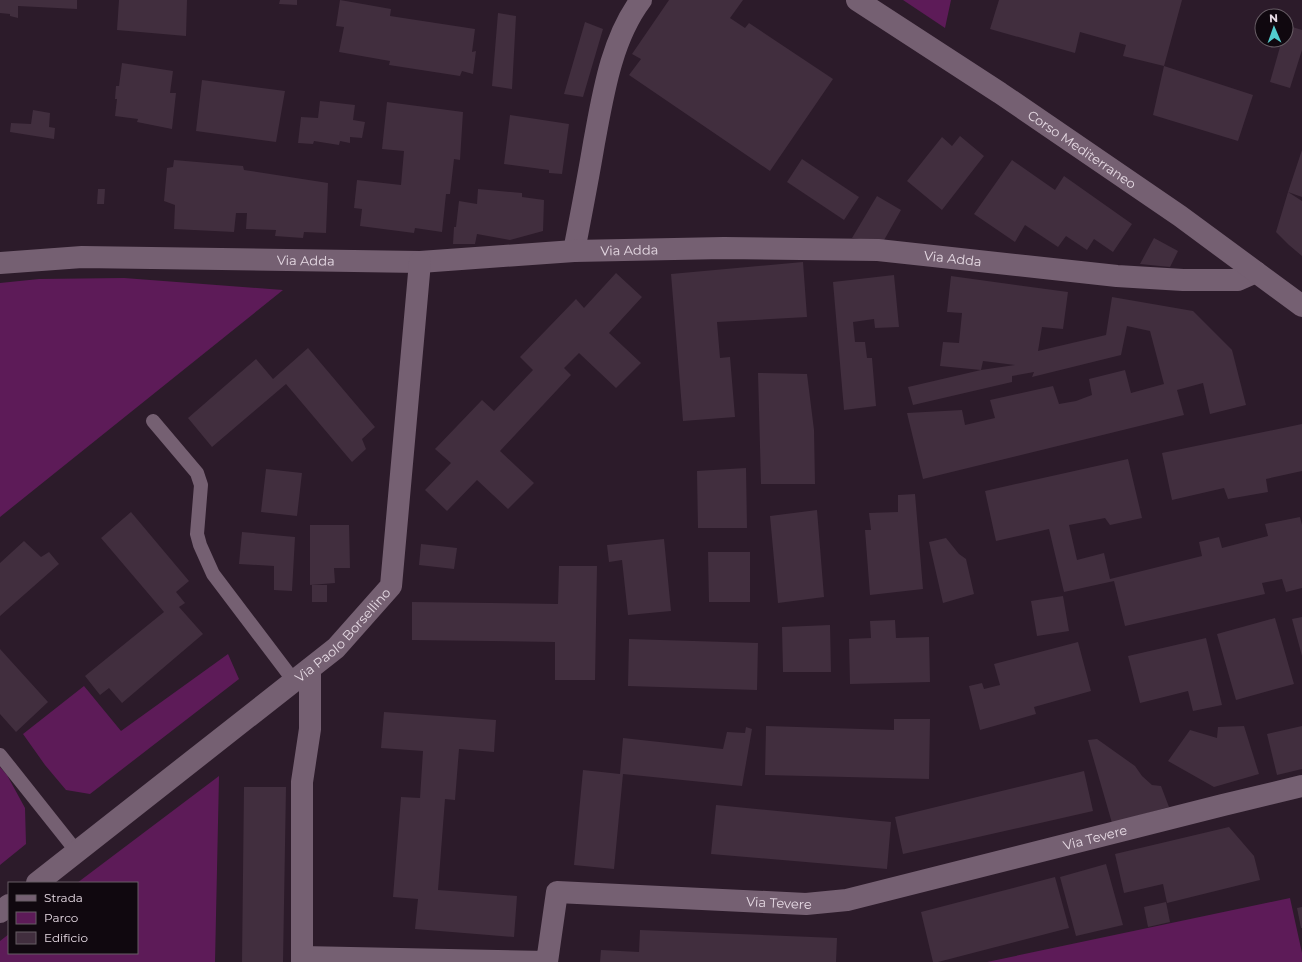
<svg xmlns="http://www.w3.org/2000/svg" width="1302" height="962" viewBox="0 0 1302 962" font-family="Montserrat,sans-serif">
	<rect width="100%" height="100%" fill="#2c1b2a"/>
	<path fill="#5d1b58" d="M903,0h48l-6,28z
		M124,278l159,12 -283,227v-234l39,-4z
		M228,654l11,25 -149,115 -24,-4 -21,-25 -22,-31 61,-48 37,45z
		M0,767l7,8 18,33 1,36 -26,21z
		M219,776l-4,186h-215v-21l9,-7v19h128v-70h-60z
		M1290,898l12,55v9h-315z"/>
	<path fill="#412e3e" d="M0,0h77v9l-59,-3v12l-8,-2v-2l-10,-1z
		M119,0h68l-1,36 -69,-6z
		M280,0h17v5l-18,-1z
		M340,0l51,9 -1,7 85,13 -3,23 4,-1 -3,23 -11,-3 -2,5 -71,-11 1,-4 -51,-9 5,-25 -8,-1z
		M669,0h74l-13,18 15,10 4,-5 84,56 -63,92 -141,-96 12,-16 -9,-5z
		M999,0h183l-18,66 89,29 -15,46 -85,-26 11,-49 -41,-10 3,-11 -46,-13 -5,21 -85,-24z
		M498,13l18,3 -4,73 -20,-3z
		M585,22l18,7 -20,68 -19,-3z
		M1286,25l16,5v20l-12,38 -20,-6 12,-42h4z
		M122,63l51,8 -3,22h6l-4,36 -35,-7 1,-3 -23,-3 2,-17h-2l1,-13h3z
		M202,80l83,11 -9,51 -80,-11z
		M320,101l35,4 -2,15 12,2 -3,16 -12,-1v6l-10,-2 -1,4 -25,-4 -1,3 -15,-1 3,-26 17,1z
		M387,102l76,10 -3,48 -6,-1 -4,35h-4l-4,38 -27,-4 -1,5 -54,-7 2,-17 -8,-1 3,-28 44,5 3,-34 -22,-2z
		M33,110l17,3 -1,14 6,1 -1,11 -44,-7 1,-9 20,1z
		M510,115l59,9 -7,50 -13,-1v-3l-45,-6z
		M960,136l24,20 -42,54 -35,-29 35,-44 10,9z
		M1302,150v47l-14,-5 14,9v55l-13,-11 -13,-13 12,-40z
		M802,159l57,38 -15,23 -57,-38z
		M174,160l69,6 1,4 84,13 -2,50 -22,-1 -1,6 -28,-2 1,-6 -30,-1 1,-16h-11l-2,19 -60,-3 1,-24 -11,-4 3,-33 6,-1z
		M1012,160l43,30 9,-14 68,48 -19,28 -19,-13 -7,11 -21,-14 -8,11 -33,-22 -10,17 -41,-28z
		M98,189h7l-1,15h-7z
		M478,189l44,4v4l22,3 -1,31 -33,9 -33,-6 -2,10h-22l1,-17h2l3,-26 18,3z
		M877,196l24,14 -18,32 -31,-4z
		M1154,238l24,13 -8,16 -30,-3z
		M803,262l4,55 -90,5 3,36 10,-1 5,60 -52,4 -12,-147z
		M616,273l26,24 -33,36 32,30 -25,25 -37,-35 -15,15 7,7 -71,76 34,32 -26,26 -31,-29 -30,31 -22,-21 26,-27 -16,-14 47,-49 12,11 39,-41 -13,-13 56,-58 8,9z
		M894,275l5,52 -24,1 -1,-9 -21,3 2,20h10l2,16h5l4,48 -32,4 -11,-128z
		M951,276l117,16 -5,37 -21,-2 -4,24 68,-16 6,-38 81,14 39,39 14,55 -36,9 -7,-31 -26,7 7,25 -261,64 -16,-66 55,-3 3,15 30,-7 -5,-18 63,-14 6,18 17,-3 16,-6 -3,-16 36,-9 6,23 33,-9 -14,-53 -23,-5 -6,29 -89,22 2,-5 -22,4v6l-99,23 -5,-18 73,-17 34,-5 -32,-4 -2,9 -41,-4 3,-24 16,1 3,-30 -15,-1z
		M308,348l67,79 -13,12 4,10 -14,13 -66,-78 -74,63 -24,-29 68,-59 17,20z
		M758,373l49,1 7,56 1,54h-54z
		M1302,424v47l-36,8 2,13 -40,7 -4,-11 -52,12 -10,-47z
		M1128,459l14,59 -32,7 -5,-7 -36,7 8,35 27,-7 6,26 92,-23 -3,-14 20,-5 3,11 46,-12 -3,-12 35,-7 2,8v63l-16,4 -4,-13 -20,4 3,11 -140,32 -11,-45 -50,11 -15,-63 -53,12 -11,-50z
		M746,468l1,60h-49l-1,-57z
		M266,469l36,4 -5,43 -36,-4z
		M915,494l8,95 -53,6 -5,-65h6l-2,-17 29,-1v-17z
		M817,510l7,87 -46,6 -8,-87z
		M131,512l58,69 -13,11 9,11 -6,4 24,27 -81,69 -13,-15 -9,7 -15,-19 79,-64 -63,-74z
		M310,525h39l1,43h-16l1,15 -25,2z
		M242,532l53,5 -3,54 -18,-1v-24l-35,-2z
		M946,538l13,16 7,5 8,35 -31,9 -14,-61z
		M664,539l7,72 -43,4 -6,-55 -13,2 -2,-17z
		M24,541l17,16 8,-5 10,12 -59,52v-53z
		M421,544l36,4 -3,21 -35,-4z
		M708,552h42v50h-41z
		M559,566h38l-2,114h-40v-38l-143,-2v-38l146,2z
		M312,585h15v17h-15z
		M1063,596l6,35 -32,5 -6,-35z
		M1302,617v39l-10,-37z
		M1275,618l19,66 -58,16 -19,-66z
		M895,620l1,18 33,-1 1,45 -80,2 -1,-45 22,-1 -1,-17z
		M830,625l1,47h-48l-1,-45z
		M1206,638l16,67 -29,6 -5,-20 -48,12 -12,-47z
		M629,639l129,4 -1,47 -129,-4z
		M1078,642l13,49 -57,16 2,7 -56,16 -11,-44 13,-3 2,6 16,-4 -6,-21z
		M0,649l48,53 -32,30 -16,-18z
		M384,712l112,8 -2,32 -35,-3 -4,51 -10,-1 -7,91 79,6 -3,41 -99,-8 3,-30 -25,-2 8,-100 19,1 3,-47 -42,-3z
		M894,719h36l-1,60 -164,-4 1,-49 128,4z
		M1244,726l15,48 -45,13 -46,-26 22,-31 27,8 1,-11z
		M1302,726v43l-25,6 -10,-41z
		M746,727l6,2 -10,57 -119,-12 -9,95 -40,-4 9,-95 37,4 3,-36 100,11 4,-17 18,1z
		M1097,739l38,27 7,10 10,9 9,1 8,21 -57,16 -24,-83z
		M1084,771l9,40 -190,43 -8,-37z
		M244,787h42l-3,175h-41z
		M716,805l175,17 -4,47 -176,-15z
		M1229,827l25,29 6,24 -93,23 -4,-19 -39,9 -9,-39z
		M1106,864l17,61 -47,11 -16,-59z
		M1055,877l14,51 -131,34h-5l-12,-50z
		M1166,902l4,20 -22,5 -4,-20z
		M1302,907v21h-1l-4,-20z
		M640,930l197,8 -1,24h-236l1,-12 38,2z"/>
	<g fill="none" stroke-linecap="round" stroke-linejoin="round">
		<path stroke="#756072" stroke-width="14" d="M153,421l44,52 4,12 -4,49 3,11 13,29 81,107
			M0,755l77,97"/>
		<g stroke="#756072" stroke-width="22">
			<path d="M574,251c7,-36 14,-72 20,-108 9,-48 17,-103 47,-143"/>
			<path id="s1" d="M0,263l82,-6 338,5 154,-11 150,-3 154,2 239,26 66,4h55l18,-8"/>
			<path id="s2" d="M37,883l299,-235 55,-62 29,-324"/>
			<path d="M0,912l9,-7"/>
			<path id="s3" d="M302,957l245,5 10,-70 249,12 41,-4 376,-95 79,-19"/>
			<path d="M302,962v-180l8,-53v-60"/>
		</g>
		<path stroke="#756072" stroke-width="22" id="s4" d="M857,0l143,93 180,123 122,90"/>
	</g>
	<g text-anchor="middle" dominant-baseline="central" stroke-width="3" stroke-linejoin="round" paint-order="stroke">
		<g font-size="13" fill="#e6dae4" stroke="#10080f">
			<text stroke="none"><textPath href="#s4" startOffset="270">Corso Mediterraneo</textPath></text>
			<text stroke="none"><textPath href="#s1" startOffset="630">Via Adda</textPath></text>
			<text stroke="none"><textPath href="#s1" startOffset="954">Via Adda</textPath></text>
			<text stroke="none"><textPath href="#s1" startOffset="306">Via Adda</textPath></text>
			<text stroke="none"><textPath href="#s2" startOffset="394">Via Paolo Borsellino</textPath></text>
			<text stroke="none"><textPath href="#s3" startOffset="862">Via Tevere</textPath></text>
			<text stroke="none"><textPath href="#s3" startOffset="538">Via Tevere</textPath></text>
		</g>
	</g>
	<rect x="8" y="882" width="130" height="72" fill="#10080f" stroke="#665c64"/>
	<rect x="16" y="895" width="20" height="6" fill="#756072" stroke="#665c64"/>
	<text x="44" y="902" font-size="12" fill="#e6dae4">Strada</text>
	<rect x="16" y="912" width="20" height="12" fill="#5d1b58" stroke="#665c64"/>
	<text x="44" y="922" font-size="12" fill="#e6dae4">Parco</text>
	<rect x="16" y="932" width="20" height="12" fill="#412e3e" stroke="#665c64"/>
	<text x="44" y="942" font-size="12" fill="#e6dae4">Edificio</text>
	<g transform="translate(1274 28) rotate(358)"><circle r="19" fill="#10080f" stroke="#665c64"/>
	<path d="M0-3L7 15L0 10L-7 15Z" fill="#52cdce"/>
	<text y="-6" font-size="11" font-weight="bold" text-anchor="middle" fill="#e6dae4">N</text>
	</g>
</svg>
